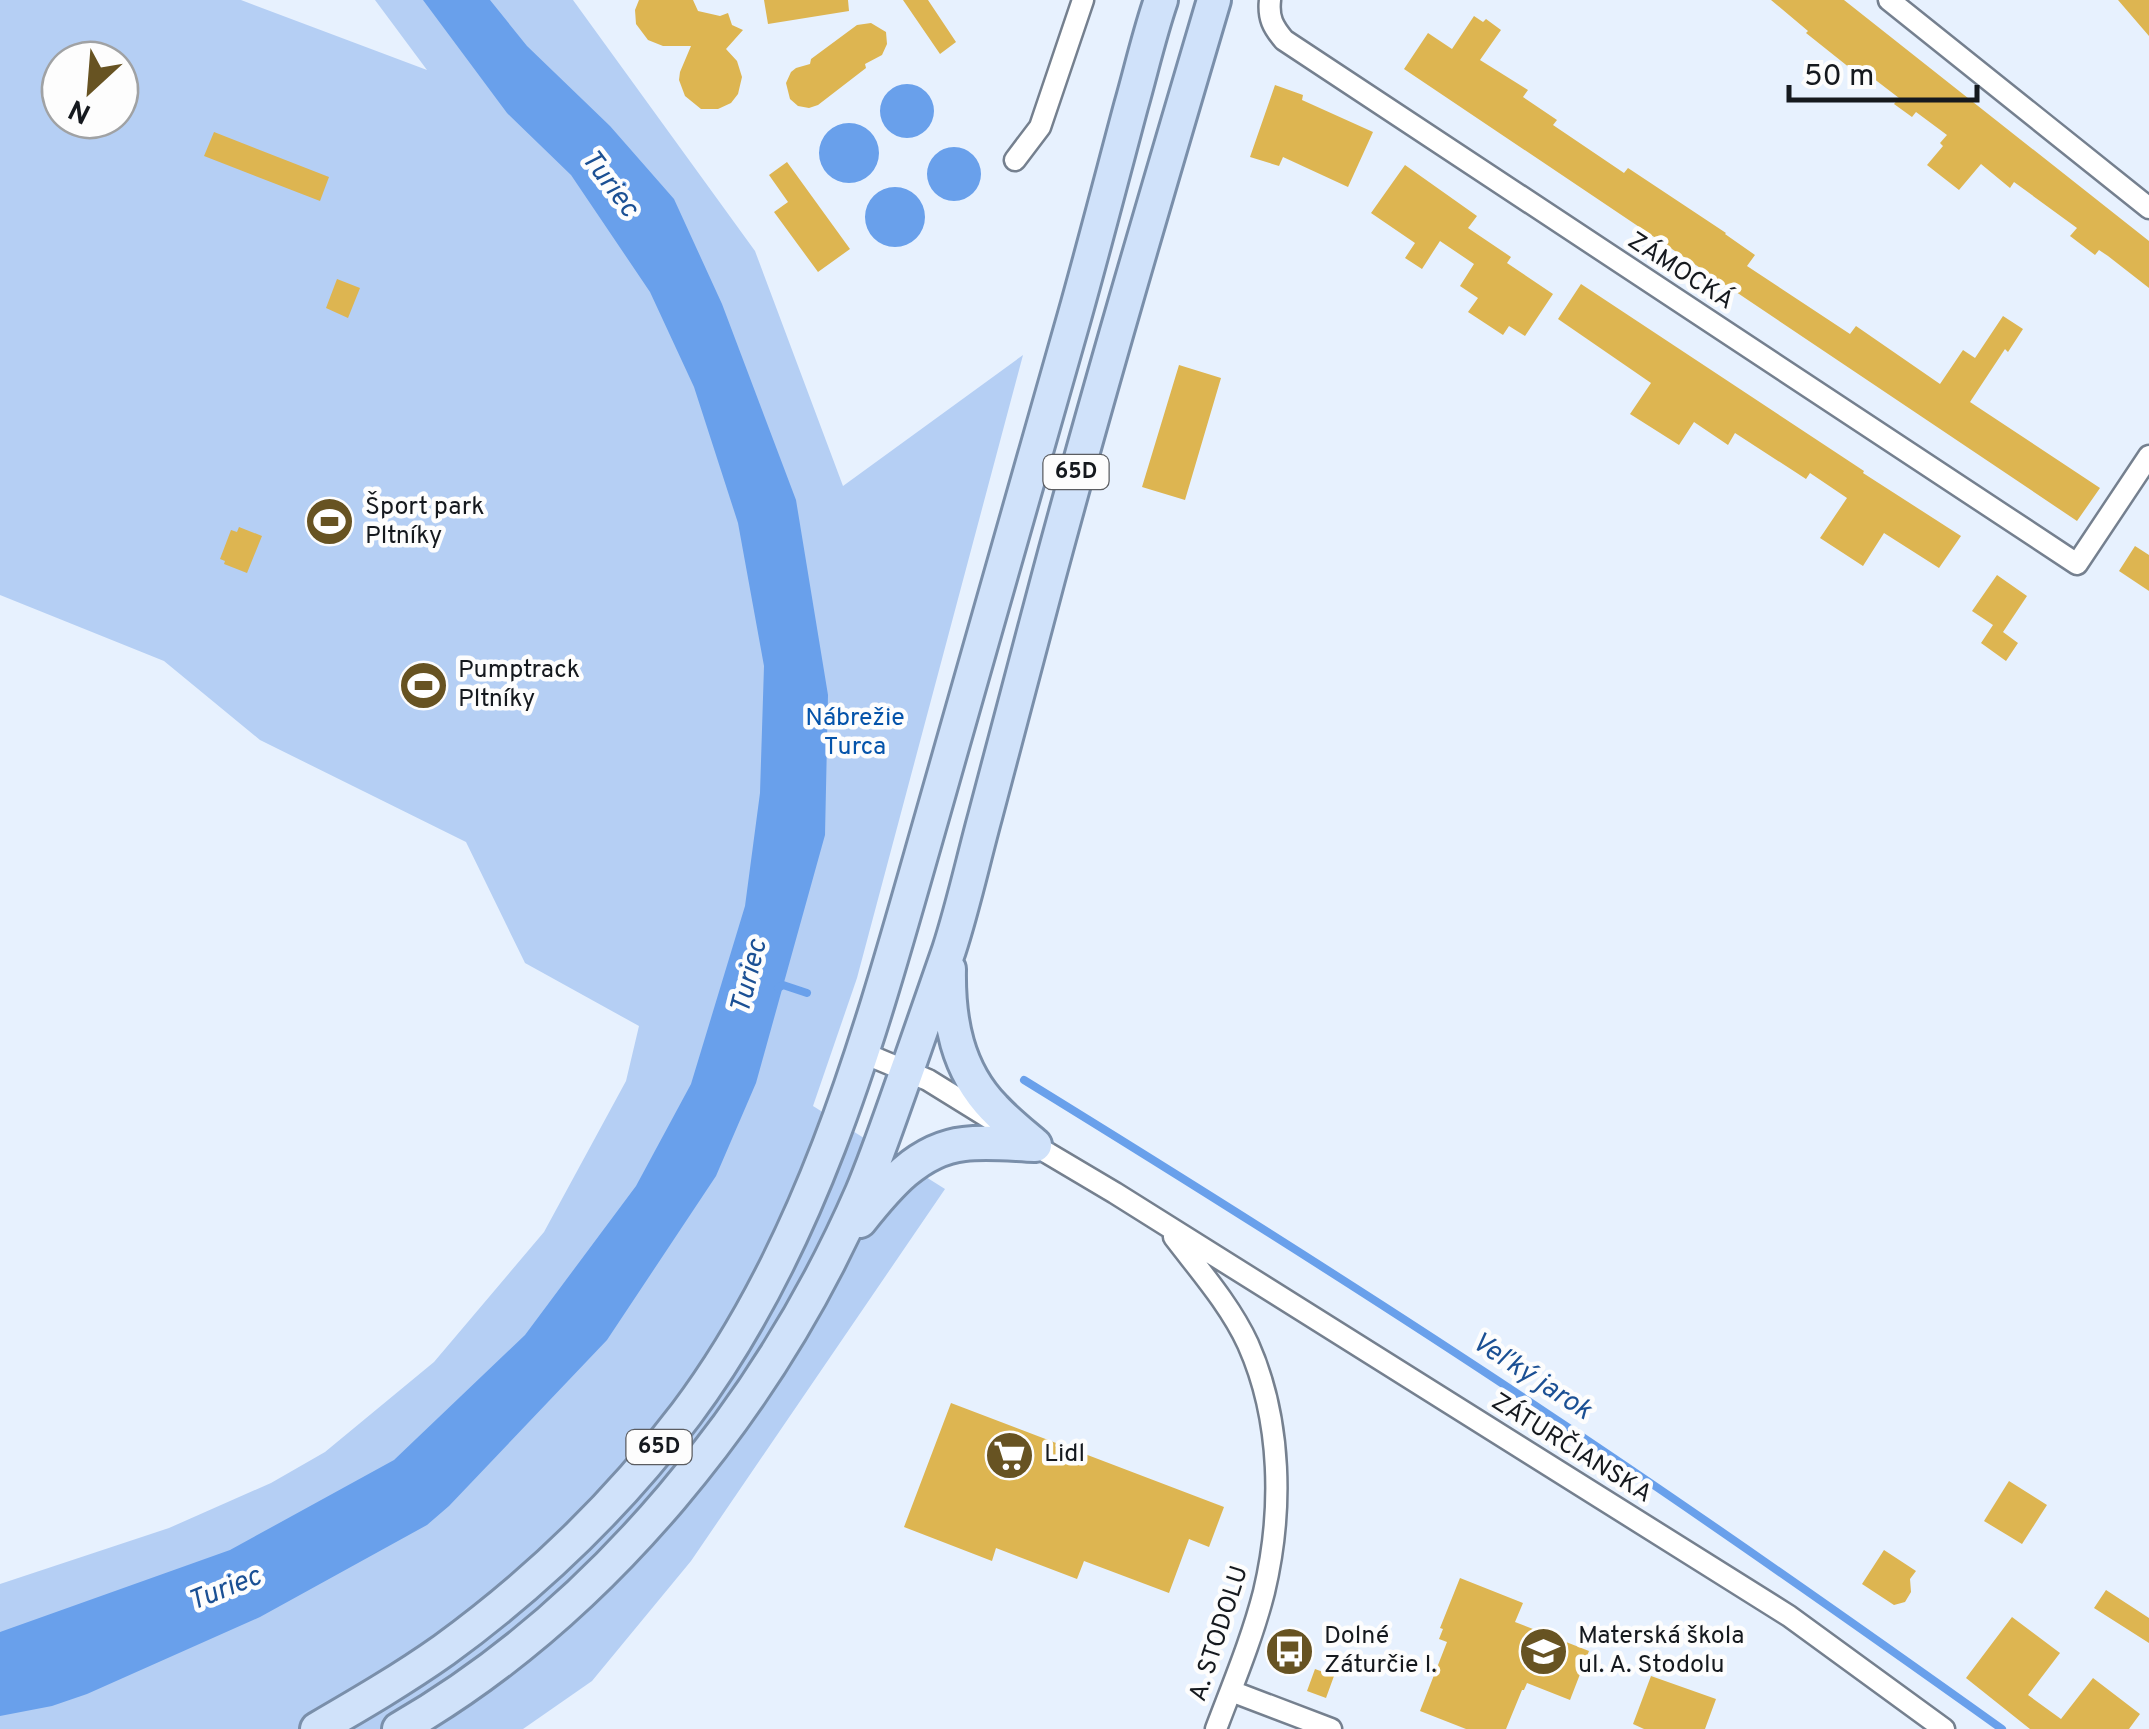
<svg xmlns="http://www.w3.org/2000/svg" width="2149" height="1729" viewBox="0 0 2149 1729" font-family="Overpass,sans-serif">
	<rect width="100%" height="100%" fill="#e7f1fe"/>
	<path fill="#b5cff4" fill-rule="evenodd" d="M0,0h241l186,70 -52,-70h198l182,251 88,235 180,-131 -166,623 -44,128 132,83 -254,372 -99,120 -69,48h-523v-145l169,-56 102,-45 54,-31 109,-90 110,-130 82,-151 13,-55 -114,-63 -59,-121 -206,-102 -96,-79 -164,-66zM60,60h60v60h-60z"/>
	<path fill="#69a0eb" d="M423,0h67l37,46 83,80 64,73 48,105 74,196 32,195 -3,140 -69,248 -40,93 -109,164 -158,166 -22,19 -167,92 -173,77 -35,12 -52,10v-84l230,-82 164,-90 131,-125 111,-149 55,-102 54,-178 15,-113 4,-127 -26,-143 -44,-136 -44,-95 -79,-117 -64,-62z
		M880 111a27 27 0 1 1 54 0a27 27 0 1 1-54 0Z
		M819 153a30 30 0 1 1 60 0a30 30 0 1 1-60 0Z
		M927 174a27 27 0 1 1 54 0a27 27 0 1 1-54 0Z
		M865 217a30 30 0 1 1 60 0a30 30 0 1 1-60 0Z"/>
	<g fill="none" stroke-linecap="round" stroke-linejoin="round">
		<path stroke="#69a0eb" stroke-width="8" d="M778,988l5,-3 24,8
			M1024,1080c177,109 352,219 524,334 154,102 304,208 454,315"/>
	</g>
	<path fill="#ddb551" d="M639,0h54l5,11 22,5 8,-3 4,12 11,5 -17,19 11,12 5,16 -4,17 -7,9 -13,6h-17l-16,-13 -6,-16 1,-8 11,-26h-28l-15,-6 -12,-16 -1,-14z
		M764,0h84l1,11 -81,13z
		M903,0h25l28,42 -16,12z
		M1771,0h73l305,241v47l-41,-32 -9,-6 -4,5 -25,-19 7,-8 -63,-46 -4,6 -29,-24 -22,26 -32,-25 16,-19 -3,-3 7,-8 -31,-23 -4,5 -18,-13 5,-6 -30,-23 -4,5 -59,-47 2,-2z
		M2118,0h31v36z
		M1474,16l9,6 3,-3 15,11 -21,30 48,30 -5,7 34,23 -4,5 71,48 4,-5 98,65 -1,1 30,21 -8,11 103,68 6,-8 84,58 23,-34 12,8 28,-42 20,13 -15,23 -3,-3 -35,53 130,86 -23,33 -673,-452 24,-36 24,16z
		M871,23l15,9 1,12 -5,11 -17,9 1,4 -48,37 -9,3 -11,-2 -8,-7 -4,-16 5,-11 5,-4 14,-4 1,-5 46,-34z
		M1275,85l28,10 -1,5 71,32 -25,55 -65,-30 -4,9 -29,-9z
		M214,132l115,45 -9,24 -116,-45z
		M787,162l63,87 -32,23 -44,-60 14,-10 -19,-27z
		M1405,165l72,51 -9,12 43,29 -4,6 46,31 -28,42 -16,-10 -6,9 -35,-23 10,-14 -18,-12 14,-22 -34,-23 -18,28 -17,-11 10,-15 -44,-30z
		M337,279l23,9 -12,30 -22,-10z
		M1581,284l283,187 -1,2 98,63 -22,32 -55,-35 -21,33 -43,-28 27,-40 -37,-25 -4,6 -71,-46 -7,12 -34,-23 -15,23 -49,-31 21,-31 -93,-64z
		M1179,365l42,13 -36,122 -43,-13z
		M239,527l23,9 -15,37 -23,-9 1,-3 -5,-2 11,-29 6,2z
		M2135,546l14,9v36l-30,-20z
		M1997,575l30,21 -24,36 15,11 -12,18 -25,-18 12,-18 -21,-14z
		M951,1403l273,104 -15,40 -20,-8 -20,54 -85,-32 -7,18 -81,-31 -4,13 -88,-34z
		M2009,1481l38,24 -25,39 -38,-23z
		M1884,1550l32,21 -6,8 1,13 -6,10 -11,3 -32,-21z
		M1460,1578l63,25 -8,19 74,29 -19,49 -43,-17 -3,7h-2l-16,39h-40l-46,-18 27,-69 -8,-3 4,-10 -3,-1z
		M2106,1590l43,28v25l-55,-35z
		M2012,1617l48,36 -32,42 33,24 32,-41 47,36 -11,15h-99l-64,-51z
		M1315,1669l19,7 -8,22 -19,-7z
		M1651,1676l65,23 -11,30h-61l-11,-5z"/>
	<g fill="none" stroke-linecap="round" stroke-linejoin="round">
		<defs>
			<path id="street" d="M1270,0c-2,18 3,27 14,40l793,524 72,-108
				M1889,0l260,208
				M1015,160l25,-33 43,-127
				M861,1052l67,28 63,39
				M1029,1142l86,51 674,423 155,113
				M1174,1237c26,34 56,68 74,107 34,76 35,168 16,248 -12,47 -31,92 -48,137
				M1231,1691l100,38"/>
			<path id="primary" d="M949,969c-1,51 8,101 45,139 12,13 27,25 41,37
				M860,1221c27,-34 58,-72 104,-77 23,-3 47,0 71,1
				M317,1729c43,-25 86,-50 127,-79 92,-67 173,-145 242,-236 131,-175 187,-391 246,-597 47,-166 96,-332 142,-499 20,-71 38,-141 57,-212 10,-35 18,-71 30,-106
				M399,1729c203,-117 370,-323 463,-537 18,-43 32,-86 48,-130 13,-37 26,-74 39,-112 14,-43 24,-89 36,-133 21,-79 42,-159 63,-238 52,-194 109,-386 166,-579"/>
		</defs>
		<use href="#street" stroke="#75808f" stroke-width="25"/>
		<use href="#primary" stroke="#7a8faa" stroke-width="38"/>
		<use href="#street" stroke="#fff" stroke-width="20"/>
		<use href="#primary" stroke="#d0e2fa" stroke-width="32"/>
	</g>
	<defs>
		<symbol id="stadium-disc" viewBox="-11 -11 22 22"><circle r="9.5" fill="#675322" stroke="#fdfdfd"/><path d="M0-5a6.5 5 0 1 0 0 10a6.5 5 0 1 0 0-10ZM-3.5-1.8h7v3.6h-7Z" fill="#fff"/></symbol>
		<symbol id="supermarket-disc" viewBox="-11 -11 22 22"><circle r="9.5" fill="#675322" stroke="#fdfdfd"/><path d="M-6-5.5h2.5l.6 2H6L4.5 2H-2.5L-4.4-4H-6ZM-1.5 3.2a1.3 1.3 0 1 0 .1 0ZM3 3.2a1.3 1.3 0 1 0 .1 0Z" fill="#fff"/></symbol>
		<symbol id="bus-disc" viewBox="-11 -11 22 22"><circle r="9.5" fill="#675322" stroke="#fdfdfd"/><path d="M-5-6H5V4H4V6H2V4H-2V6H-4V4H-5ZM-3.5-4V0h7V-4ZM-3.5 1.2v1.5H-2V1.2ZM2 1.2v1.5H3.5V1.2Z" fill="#fff"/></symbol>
		<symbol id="school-disc" viewBox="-11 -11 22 22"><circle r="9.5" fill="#675322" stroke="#fdfdfd"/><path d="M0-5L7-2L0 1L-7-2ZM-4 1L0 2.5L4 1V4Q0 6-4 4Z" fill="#fff"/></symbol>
	</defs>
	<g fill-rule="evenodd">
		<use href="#stadium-disc" x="302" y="494" width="55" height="55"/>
		<use href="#stadium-disc" x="396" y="658" width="55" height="55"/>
		<use href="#supermarket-disc" x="982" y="1428" width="55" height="55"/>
		<use href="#bus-disc" x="1262" y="1624" width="55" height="55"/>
		<use href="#school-disc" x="1516" y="1624" width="55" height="55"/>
	</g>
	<g text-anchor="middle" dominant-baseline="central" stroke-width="9" stroke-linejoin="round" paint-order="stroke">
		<g fill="#fdfdfd" stroke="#5b5d61" stroke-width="2.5">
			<rect x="1043.5" y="455" width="65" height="34" rx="8"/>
			<rect x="626.5" y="1430" width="65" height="34" rx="8"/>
		</g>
		<g font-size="22" font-weight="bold" fill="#15191e">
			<text x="1076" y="472">65D</text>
			<text x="659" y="1447">65D</text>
		</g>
		<g font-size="25" fill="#15191e" stroke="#fdfdfd">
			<text transform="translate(1680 272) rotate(33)">ZÁMOCKÁ</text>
			<text transform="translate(1571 1449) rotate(32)">ZÁTURČIANSKA</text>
			<text transform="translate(1220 1634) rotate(-72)">A. STODOLU</text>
		</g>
		<g font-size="25" fill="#15191e" stroke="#fdfdfd" text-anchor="start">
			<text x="365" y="508">Šport park<tspan x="365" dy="29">Pltníky</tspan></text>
			<text x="458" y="671">Pumptrack<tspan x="458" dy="29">Pltníky</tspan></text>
			<text x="1044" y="1455">Lidl</text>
			<text x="1324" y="1637">Dolné<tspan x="1324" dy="29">Záturčie I.</tspan></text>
			<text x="1578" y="1637">Materská škola<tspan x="1578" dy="29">ul. A. Stodolu</tspan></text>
		</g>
		<g font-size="25" fill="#0453aa" stroke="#fdfdfd">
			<text x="855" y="719">Nábrežie<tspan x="855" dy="29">Turca</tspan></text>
		</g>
		<g font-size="28" font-style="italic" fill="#1b5094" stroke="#fdfdfd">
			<text transform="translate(609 184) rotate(53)">Turiec</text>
			<text transform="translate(750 977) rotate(-76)">Turiec</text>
			<text transform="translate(1531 1377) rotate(33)">Veľký jarok</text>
			<text transform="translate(225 1590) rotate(-22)">Turiec</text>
		</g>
	</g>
	<g transform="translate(90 90) rotate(206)"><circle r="48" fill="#fdfdfd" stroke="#a0a2a4" stroke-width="2.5"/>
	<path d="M0-8L18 38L0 25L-18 38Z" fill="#675322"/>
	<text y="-15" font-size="28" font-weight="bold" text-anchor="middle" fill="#15191e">N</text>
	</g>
	<path d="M1789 85v15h188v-15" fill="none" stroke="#15191e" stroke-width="5"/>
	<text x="1804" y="85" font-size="30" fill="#15191e" stroke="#fdfdfd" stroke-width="8" paint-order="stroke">50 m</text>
</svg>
